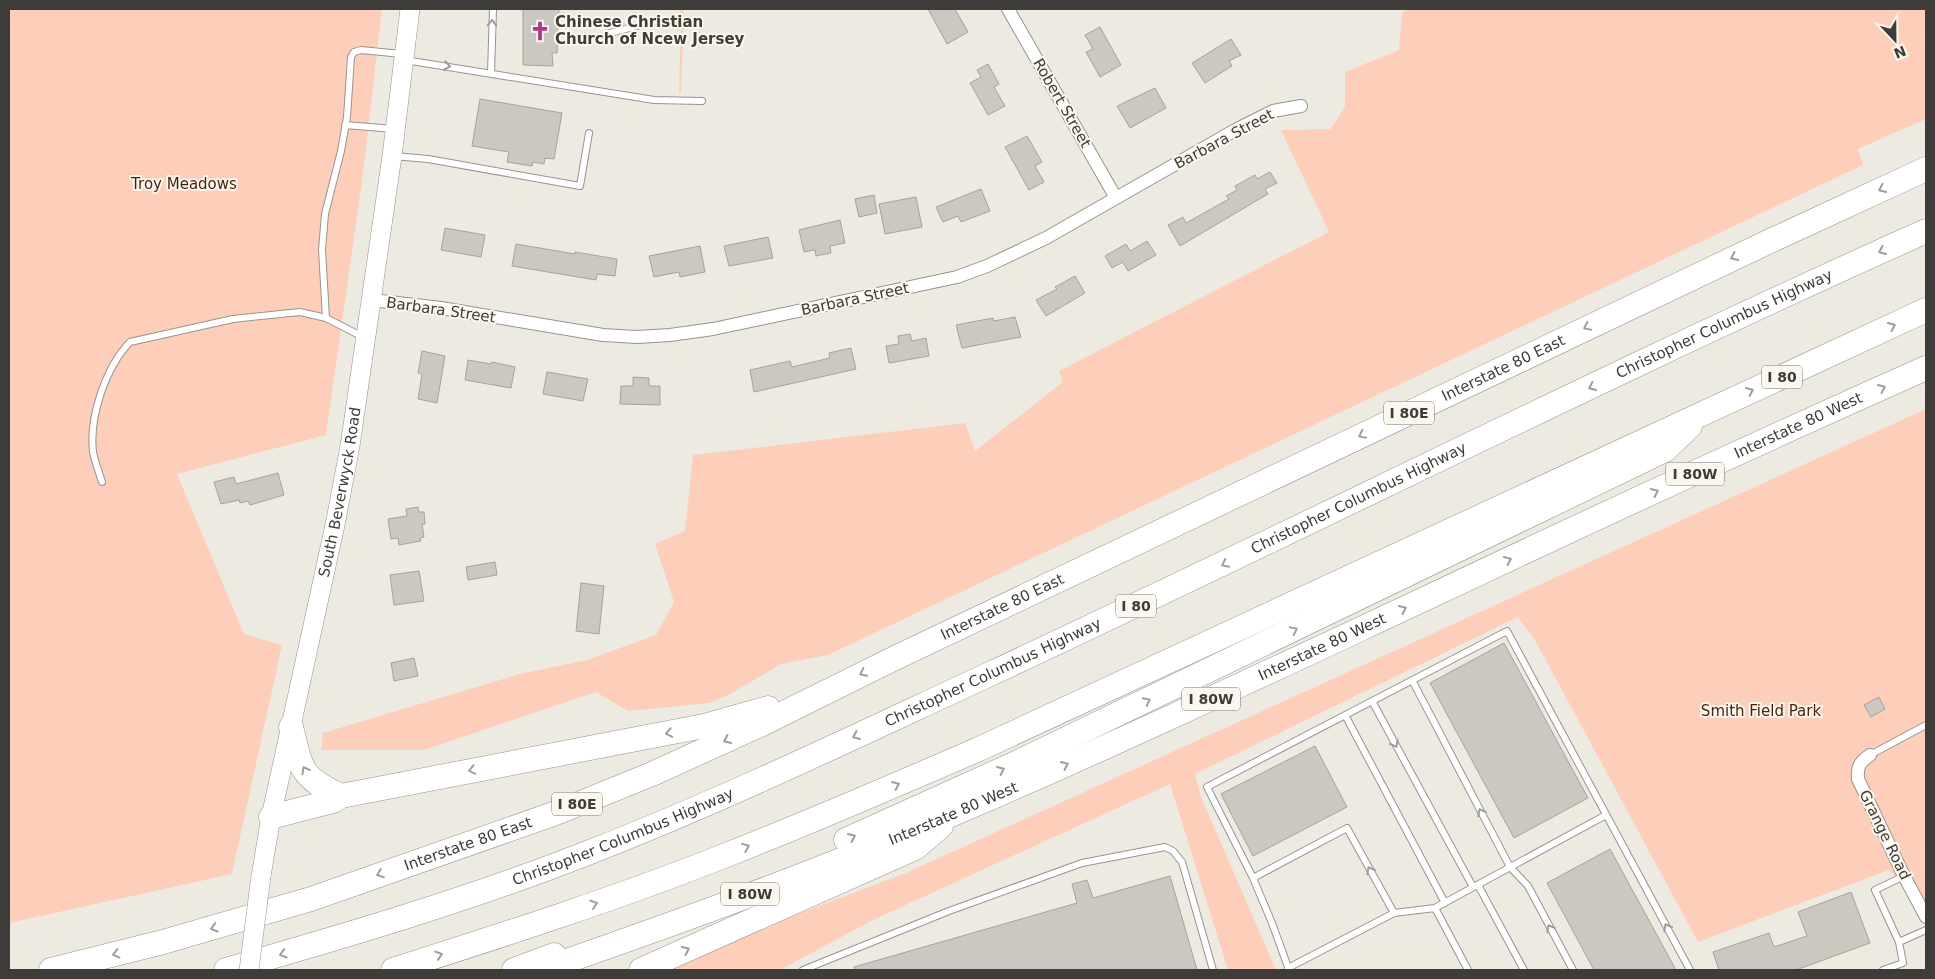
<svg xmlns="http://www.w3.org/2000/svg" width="1935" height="979" viewBox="0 0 1935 979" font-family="'DejaVu Sans',sans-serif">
	<rect width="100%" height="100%" fill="#edeae2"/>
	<path fill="#fdcfbb" d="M9,9h373l-19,164 -37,262 -149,39 67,160 38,11 -50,229 -223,49z
		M667,9h28l-11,1 -3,83 -2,1 2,-80 -1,-4z
		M1408,9h518v110l-68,30 5,16 -1035,490 -47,9 -51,30 -20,9 -82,8 -32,-19 -172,58h-103l2,-17 197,-59 67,-14 69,-25 18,-33 -19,-58 30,-13 8,-76 272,-32 10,28 88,-69 -4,-11 270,-139 -48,-102 50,-1 14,-23v-34l54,-22 3,-37z
		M1926,409v490l-8,2 -29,-31 -191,72 -163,-302 -17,-23 -323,157 6,23 75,173h-48l-58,-186 -297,136 -93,50h-118l54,-25 190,-72z"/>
	<path fill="#cdc7c1" stroke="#a8a29c" d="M523,9h36l-2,44h-5l1,13 -30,-1z
		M928,9h27l13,23 -21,12z
		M1100,27l21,38 -21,12 -14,-25 7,-3 -8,-14z
		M1231,39l10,16 -12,6 3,5 -27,17 -13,-20z
		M988,64l11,20 -5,3 11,19 -17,9 -18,-32 11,-6 -4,-7z
		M1155,88l11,20 -36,20 -13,-22z
		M480,99l82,14 -8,46 -9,-1 -1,6 -11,-2 -1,4 -25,-4 2,-10 -37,-6z
		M1027,136l15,26 -7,4 9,16 -15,8 -24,-43z
		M1270,172l7,11 -12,6 3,5 -88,52 -12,-21 15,-8 3,6 43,-24 -3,-3 11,-6 -2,-4 20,-11 2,4z
		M981,189l9,22 -29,11 -3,-6 -15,6 -7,-15z
		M874,195l3,18 -18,4 -4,-18z
		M916,197l6,30 -37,7 -6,-30z
		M840,220l5,23 -15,3 1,7 -15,3 -1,-6 -11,2 -5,-22z
		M445,228l40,7 -4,22 -40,-7z
		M768,237l5,21 -44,8 -5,-20z
		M1147,241l9,14 -28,16 -5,-9 -11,6 -7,-12 21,-12 4,7z
		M516,244l59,10v-2l42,7 -2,17 -18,-2 -1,6 -84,-14z
		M700,246l5,26 -25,5 -1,-5 -25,5 -5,-21z
		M1075,276l10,17 -39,23 -10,-16 21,-11 -2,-2z
		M1015,317l6,20 -59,11 -6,-23 37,-7 1,3z
		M910,334l2,7 14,-3 3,18 -40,7 -3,-17 13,-2 -1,-8z
		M851,348l5,21 -102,23 -4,-22 40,-9 2,6 38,-9 -1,-5z
		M422,351l23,5 -8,47 -19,-4 4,-25 -4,-1z
		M468,360l23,4 1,-2 23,5 -4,21 -46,-8z
		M547,372l41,7 -5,22 -40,-7z
		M633,377l16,1v8h11v19l-40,-1 1,-18h12z
		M278,473l6,22 -34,10 -2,-4 -8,2 -1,-3 -18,4 -7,-22 20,-5 2,7z
		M418,507l1,5h5l1,12h-3l2,13 -4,1 1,3 -22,4 -1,-7 -7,1 -3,-20 19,-3 -1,-7z
		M495,562l2,13 -29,5 -2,-13z
		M419,571l5,30 -30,4 -4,-30z
		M581,583l23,3 -5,48 -23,-3z
		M1504,643l84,155 -74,40 -84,-155z
		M414,658l4,18 -24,5 -3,-18z
		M1879,697l6,12 -14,8 -7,-12z
		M1315,746l32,61 -94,49 -32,-62z
		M1610,849l66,121h-82l-47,-87z
		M1170,876l27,94h-342l-1,-3 223,-64 -5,-19 15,-4 6,18z
		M1851,892l19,51 -74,27h-77l-6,-18 56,-19 5,14 33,-11 -9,-24z"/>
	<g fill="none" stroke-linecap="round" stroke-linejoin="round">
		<defs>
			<path id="lane" d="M610,33l46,-12
				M405,60l249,40 48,1
				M491,73l2,-64
				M345,125l49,4
				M393,156l35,3 152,27 9,-53
				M326,318l-4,-68 3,-36 16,-63 6,-34 4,-60 3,-5 7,-2 41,4
				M102,482c-3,-10 -7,-20 -9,-30 -4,-36 13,-85 37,-110l103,-23 67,-7 26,6 39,20
				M1412,680l98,187 18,19 45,84
				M1372,701l101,186
				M1345,715l100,188
				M1870,755l56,-30
				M1253,878l94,-50 47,85
				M1478,885l46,85
				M1435,908l33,62
				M1899,942l-24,-52 29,-14
				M1288,968l106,-55 41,-5 171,-93
				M803,970l146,-59 133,-48 83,-16 8,4 9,11 31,108
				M1289,970l-17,-47 -19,-45 -46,-91 300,-156 183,339
				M1883,970l20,-7 -4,-21 27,-12"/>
			<path id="street" d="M1008,9l108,189
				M372,300l69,8 162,27 34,2 33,-2 43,-6 244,-52 30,-11 59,-28 191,-109 36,-18 28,-5
				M1870,755c-10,7 -13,11 -12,24l46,97 22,41"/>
			<g id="secondary">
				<path id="s1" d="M261,876l10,-59 64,-292 15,-79 42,-290 18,-147"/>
			</g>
			<g id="highway">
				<path d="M291,727c11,43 8,49 50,69"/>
				<path d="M271,817l62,-16 8,-5 363,-70 64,-18"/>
				<path d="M846,840l168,-76 651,-314 25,-24"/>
				<path id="s2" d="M51,970l112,-28 148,-43 245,-86 96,-39 110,-50 131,-65 875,-417 158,-73"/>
				<path id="s3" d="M226,970c122,-35 245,-71 364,-118 136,-53 268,-117 400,-178 313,-146 621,-302 936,-443"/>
				<path d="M393,970c113,-36 225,-72 336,-116 84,-33 167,-69 250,-105l947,-439"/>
				<path d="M514,970l40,-15"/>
				<path id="s4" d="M541,970c141,-49 282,-100 419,-159 154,-66 304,-137 456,-208 169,-80 339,-159 510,-235"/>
				<path d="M641,970l274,-122 26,-22"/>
			</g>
		</defs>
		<use href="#lane" stroke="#98948d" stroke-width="8"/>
		<use href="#street" stroke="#98948d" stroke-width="14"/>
		<use href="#secondary" stroke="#98948d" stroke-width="20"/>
		<use href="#highway" stroke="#98948d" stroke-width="25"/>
		<use href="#lane" stroke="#fff" stroke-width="6"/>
		<use href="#street" stroke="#fff" stroke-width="12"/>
		<use href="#secondary" stroke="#fff" stroke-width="19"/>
		<use href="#highway" stroke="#fff" stroke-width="24"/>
		<defs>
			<path id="secondary-bridge" d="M249,970l12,-94"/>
		</defs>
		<use href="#secondary-bridge" stroke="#98948d" stroke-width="20" stroke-linecap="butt"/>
		<use href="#secondary-bridge" stroke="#fff" stroke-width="19"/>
	</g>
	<defs><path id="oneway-chevron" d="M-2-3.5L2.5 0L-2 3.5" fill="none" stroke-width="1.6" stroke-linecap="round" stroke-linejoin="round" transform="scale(1.25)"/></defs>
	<g stroke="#9e9e9c">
		<use href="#oneway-chevron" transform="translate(492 23) rotate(-88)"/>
		<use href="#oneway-chevron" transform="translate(447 66) rotate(9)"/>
		<use href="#oneway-chevron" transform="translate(1882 189) rotate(155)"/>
		<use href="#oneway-chevron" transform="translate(1882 251) rotate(155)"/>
		<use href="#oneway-chevron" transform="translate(1734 257) rotate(155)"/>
		<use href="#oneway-chevron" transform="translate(1892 326) rotate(-25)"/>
		<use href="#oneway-chevron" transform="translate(1587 327) rotate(154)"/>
		<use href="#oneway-chevron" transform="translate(1592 387) rotate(155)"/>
		<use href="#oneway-chevron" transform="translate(1882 388) rotate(-24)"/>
		<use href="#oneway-chevron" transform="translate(1750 391) rotate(-25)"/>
		<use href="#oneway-chevron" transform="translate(1362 435) rotate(154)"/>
		<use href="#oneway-chevron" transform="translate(1655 492) rotate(-25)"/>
		<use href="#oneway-chevron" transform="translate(1508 560) rotate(-25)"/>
		<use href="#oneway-chevron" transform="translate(1225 564) rotate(154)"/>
		<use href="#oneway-chevron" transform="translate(1403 609) rotate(-25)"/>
		<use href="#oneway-chevron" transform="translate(1294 630) rotate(-26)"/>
		<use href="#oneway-chevron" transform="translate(863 673) rotate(154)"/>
		<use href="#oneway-chevron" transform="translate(1147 701) rotate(-26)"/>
		<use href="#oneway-chevron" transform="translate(669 733) rotate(169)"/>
		<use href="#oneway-chevron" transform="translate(856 736) rotate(155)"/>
		<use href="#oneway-chevron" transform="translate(727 740) rotate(155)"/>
		<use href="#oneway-chevron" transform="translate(1395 744) rotate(61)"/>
		<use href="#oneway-chevron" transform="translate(1065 765) rotate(-24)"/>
		<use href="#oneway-chevron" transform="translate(305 770) rotate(-119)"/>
		<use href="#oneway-chevron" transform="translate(472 770) rotate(169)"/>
		<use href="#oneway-chevron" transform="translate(1001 770) rotate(-25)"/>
		<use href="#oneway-chevron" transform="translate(896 785) rotate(-24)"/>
		<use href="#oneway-chevron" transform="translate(1481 812) rotate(-118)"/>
		<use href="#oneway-chevron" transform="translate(852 837) rotate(-24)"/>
		<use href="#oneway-chevron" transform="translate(746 847) rotate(-22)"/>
		<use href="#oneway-chevron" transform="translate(1370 870) rotate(-119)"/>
		<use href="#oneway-chevron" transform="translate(380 874) rotate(160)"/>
		<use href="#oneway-chevron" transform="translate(594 904) rotate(-19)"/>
		<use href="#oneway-chevron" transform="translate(1667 927) rotate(-119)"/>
		<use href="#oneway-chevron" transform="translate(214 928) rotate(164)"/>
		<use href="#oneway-chevron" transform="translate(1550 928) rotate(-118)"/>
		<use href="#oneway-chevron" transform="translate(686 950) rotate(-24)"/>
		<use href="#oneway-chevron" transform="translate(116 954) rotate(166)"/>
		<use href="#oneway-chevron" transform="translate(283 954) rotate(164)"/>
		<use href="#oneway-chevron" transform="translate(439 955) rotate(-18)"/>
	</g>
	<defs>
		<symbol id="church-bare" viewBox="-9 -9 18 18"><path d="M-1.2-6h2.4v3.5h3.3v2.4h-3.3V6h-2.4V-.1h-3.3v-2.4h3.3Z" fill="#b03587" stroke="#fbf7ef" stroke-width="2.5" paint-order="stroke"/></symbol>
	</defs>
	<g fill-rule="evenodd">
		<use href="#church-bare" x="526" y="17" width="28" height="28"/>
	</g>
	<g text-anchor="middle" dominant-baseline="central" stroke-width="4" stroke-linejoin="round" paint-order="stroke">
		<g fill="#fbf7ef" stroke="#777470" stroke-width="1">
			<rect x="1762" y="365.5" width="40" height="23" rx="4"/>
			<rect x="1384" y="401.5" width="50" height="23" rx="4"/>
			<rect x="1666" y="462.5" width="58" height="23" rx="4"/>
			<rect x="1116" y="594.5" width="40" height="23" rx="4"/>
			<rect x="1182" y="687.5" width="58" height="23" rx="4"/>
			<rect x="552" y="792.5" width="50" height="23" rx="4"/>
			<rect x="721" y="882.5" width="58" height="23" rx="4"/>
		</g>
		<g font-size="14" font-weight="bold" fill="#3e3c39">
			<text x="1782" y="377">I 80</text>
			<text x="1409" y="413">I 80E</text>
			<text x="1695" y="474">I 80W</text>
			<text x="1136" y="606">I 80</text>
			<text x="1211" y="699">I 80W</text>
			<text x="577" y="804">I 80E</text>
			<text x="750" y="894">I 80W</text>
		</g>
		<g font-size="15" font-weight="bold" fill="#3e3c39" stroke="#fbf7ef" text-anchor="start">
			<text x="555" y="22">Chinese Christian<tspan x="555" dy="17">Church of Ncew Jersey</tspan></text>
		</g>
		<g font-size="15" fill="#3e3c39" stroke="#fbf7ef">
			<text transform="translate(1062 103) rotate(60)">Robert Street</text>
			<text transform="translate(1224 139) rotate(-28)">Barbara Street</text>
			<text transform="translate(855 299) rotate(-12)">Barbara Street</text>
			<text transform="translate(441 310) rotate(8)">Barbara Street</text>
			<text stroke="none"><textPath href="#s3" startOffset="1634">Christopher Columbus Highway</textPath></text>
			<text stroke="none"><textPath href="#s2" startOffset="1576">Interstate 80 East</textPath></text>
			<text stroke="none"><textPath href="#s4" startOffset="1371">Interstate 80 West</textPath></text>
			<text stroke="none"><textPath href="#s1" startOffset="392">South Beverwyck Road</textPath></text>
			<text stroke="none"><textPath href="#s3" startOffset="1229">Christopher Columbus Highway</textPath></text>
			<text stroke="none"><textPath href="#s2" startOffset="1021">Interstate 80 East</textPath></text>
			<text stroke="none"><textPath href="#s4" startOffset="846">Interstate 80 West</textPath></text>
			<text stroke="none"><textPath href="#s3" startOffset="824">Christopher Columbus Highway</textPath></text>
			<text stroke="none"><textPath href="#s4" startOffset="441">Interstate 80 West</textPath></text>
			<text transform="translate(1885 835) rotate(64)">Grange Road</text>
			<text stroke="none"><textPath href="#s3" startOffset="419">Christopher Columbus Highway</textPath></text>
			<text stroke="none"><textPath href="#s2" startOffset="436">Interstate 80 East</textPath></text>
		</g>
		<g font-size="15" fill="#481f0a" stroke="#fbf7ef">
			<text x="184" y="184">Troy Meadows</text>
			<text x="1761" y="711">Smith Field Park</text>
		</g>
	</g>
	<rect width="1935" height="979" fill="none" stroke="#3e3c39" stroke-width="20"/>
	<g transform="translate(1895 40) rotate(158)" stroke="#fbf7ef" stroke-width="4" paint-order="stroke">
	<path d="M0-4L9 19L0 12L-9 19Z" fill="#3e3c39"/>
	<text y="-8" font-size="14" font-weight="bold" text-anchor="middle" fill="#3e3c39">N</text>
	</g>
</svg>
